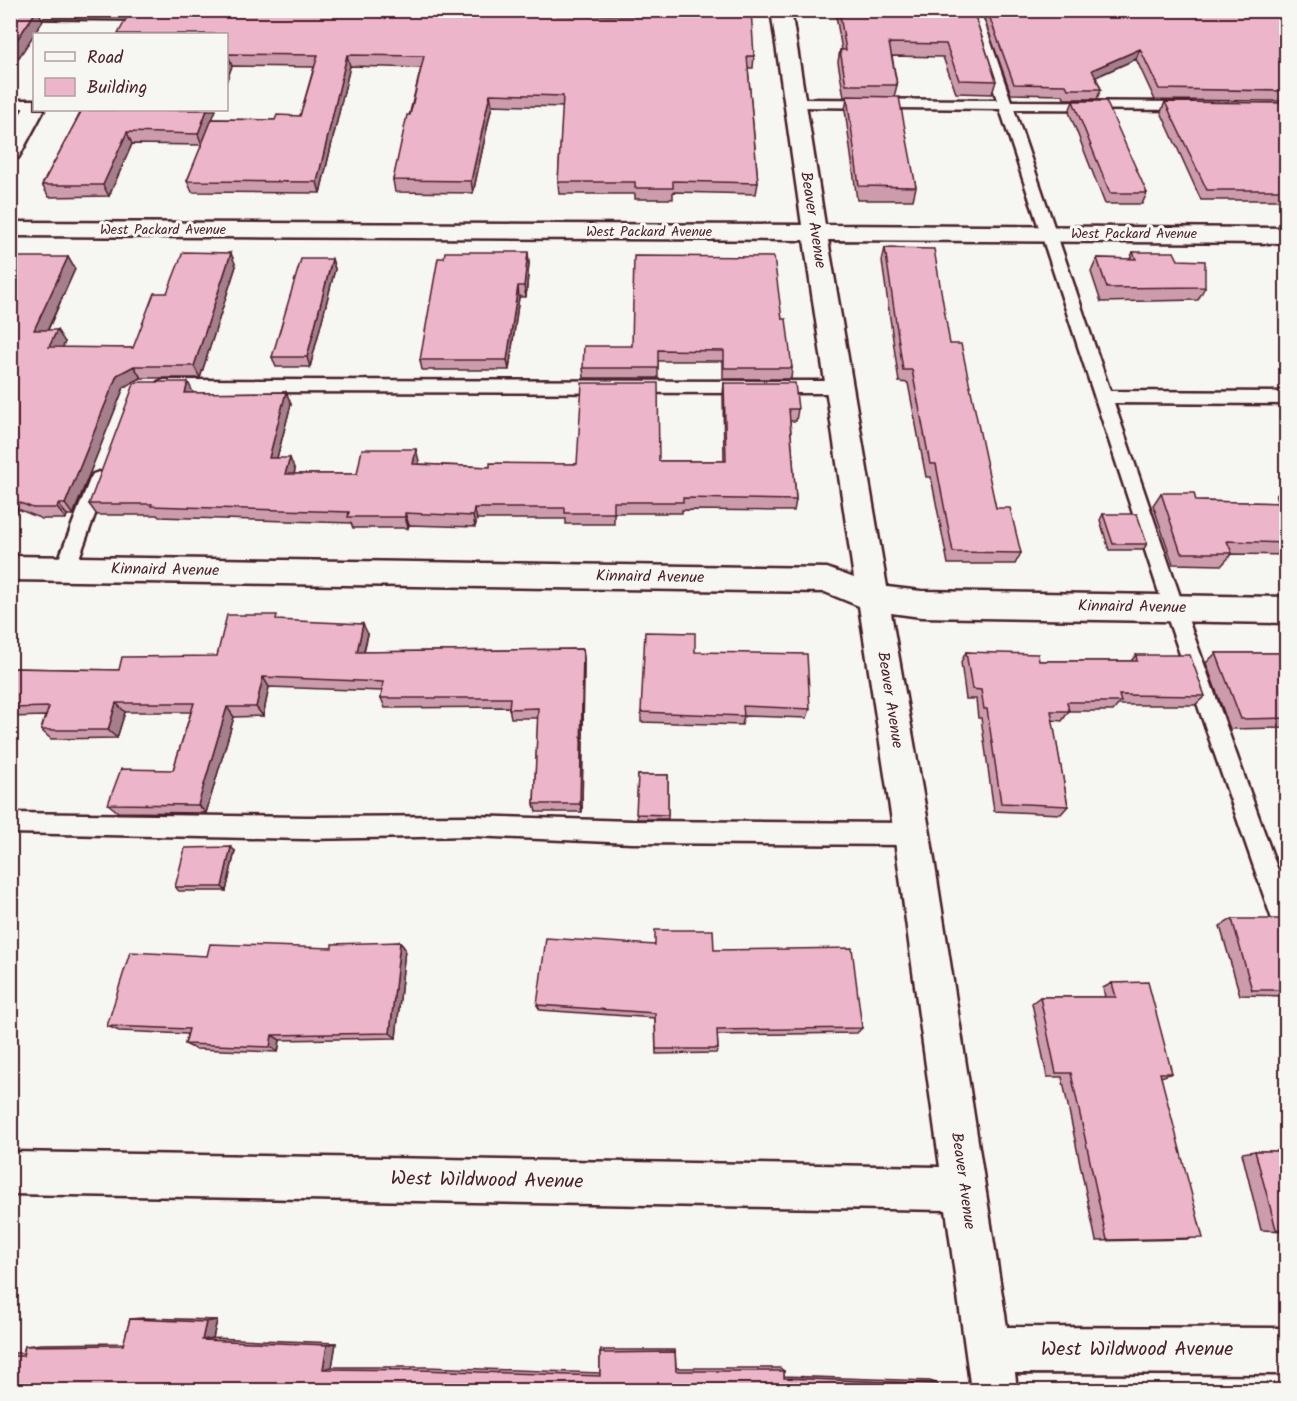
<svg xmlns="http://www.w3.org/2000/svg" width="1297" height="1401" viewBox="0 0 1297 1401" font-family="Kalam,sans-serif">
	<rect width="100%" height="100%" fill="#f6f6f2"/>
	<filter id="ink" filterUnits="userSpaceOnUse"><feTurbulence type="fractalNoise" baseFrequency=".0167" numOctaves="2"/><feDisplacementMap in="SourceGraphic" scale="12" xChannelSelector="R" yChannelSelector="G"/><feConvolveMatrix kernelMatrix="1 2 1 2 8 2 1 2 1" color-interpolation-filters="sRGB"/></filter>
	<g filter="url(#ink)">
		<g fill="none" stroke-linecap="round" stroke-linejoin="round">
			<defs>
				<path id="service" d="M968,10h12l31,91 179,1 7,4 -7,4 -176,-1 96,282 176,1v12l-172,-1 70,205 102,285v44l-8,-4 -4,-8 -110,-317 -164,-499 -205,-2 -7,-4 7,-4 202,1z
					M10,100h24v8h-24z
					M164,380l674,1 6,2 3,4 -3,4 -6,2 -674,-1 -6,-2 -3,-4 3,-4z
					M99,472l6,2 3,5 -33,90 -3,5 -7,3 -7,-3 -3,-5 35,-90 3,-5z
					M10,813l296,4 167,-1 159,5 280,2 8,4 3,7 -3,7 -8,4 -280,-2 -159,-7 -167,3 -296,-6z"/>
				<path id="minor" d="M10,10h171l3,4 -3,4 -7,2 -164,-2z
					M771,10h20l34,215 461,3v15l-458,-3 59,347 34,4 365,6v26l-365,-6 -30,-4 39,221 77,493 279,1v46l-271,-1 2,17h-46l-25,-180 -936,-16v-42l930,15 -46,-333 -35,-228 -34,-14 -815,-12v-24l817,12 27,10 -50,-338 -794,-4v-14l792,3z
					M34,103v7h10l-23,43 -3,5 -8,2v-28l16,-28z"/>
			</defs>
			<use href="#service" stroke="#4a1f2b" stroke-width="5"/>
			<use href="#minor" stroke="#4a1f2b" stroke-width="5"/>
			<use href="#service" fill="#f6f6f2" fill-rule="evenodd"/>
			<use href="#minor" fill="#f6f6f2" fill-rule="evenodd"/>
		</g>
		<path fill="#cc9cad" stroke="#4a1f2b" stroke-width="1.5" d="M535,10h183l-6,2z
			M835,10h138l23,71 -4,13 -36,-1 -13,-36 -51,-1 5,29 -3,12 22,90 -3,13h-56l-12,-90 2,-13h-3l-6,-35 2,-12h2z
			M981,10h306v91l-132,-1 -19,-41 -40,18 5,12 -4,10h-33l-1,-4 -52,-1z
			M226,34l528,22 -1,12h-5l10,115 -2,11 -83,-2v7h-38v-5h-76l-1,-12 5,-75 -71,-2 -19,88 -78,-1 -2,-12 28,-112 -71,-2 -30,127 -128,-1 -5,-11 15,-36 -70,-1 -23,52 -60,1 -7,-12 40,-75 130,9 63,1 25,-4 14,-49 -82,-1 -6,16z
			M1073,101l74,92 -5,11h-37l-36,-92z
			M1165,102l122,1v97h-86l-40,-88z
			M885,248l65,96 46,164 25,45 -6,11h-67l-17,-87h-5l-18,-94 -9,-1 -17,-121z
			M1133,252l45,8 27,27 -7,13 -97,2 -10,-30 6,-14 33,1z
			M332,259l3,10 -25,98h-34l-4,-10z
			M529,263l-3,34h-7l-10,73h-87l-2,-10z
			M10,265l65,4 -27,61 17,12 -3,6h71l34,-55 69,-27 -36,112h-59l-17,9 -51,128h-6l-1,4h-24l-24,-10 -3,6h-5z
			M782,319l10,49 -1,11h-68v-18h-65v17h-74l-1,-10 49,-22z
			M724,383l74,26 -2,12h-6l6,79 -2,11 -112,-1v3h-68v11h-48v-5h-89l-2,8 -66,-2 -1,3h-55l-2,-5 -192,-6 -2,-2h-60l-8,-11 105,-111 92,-1 5,12 -14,54 18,12 -1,4h63l62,-13 -1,3 72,3 169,-6h65l-1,-66z
			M1286,484l1,71 -55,-1 -10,11 -49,-1 -20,-59 8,-12 35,8 83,2 -3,-7z
			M1103,514l44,30 -4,6h-34l-9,-30z
			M281,621l87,13 -4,18 219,-3 1,10 -2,153h-46l-2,-8 4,-86h-27l-2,-11 -124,1 -4,-10 1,-7 -113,-4 -6,29 -29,1 -28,96 -88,-1 -10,-8 65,-34 18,-58h-66l-8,26 -66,1 -10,-9 4,-14 -35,1v-49l109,2 98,-14z
			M695,652l115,57 -3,9 -63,-2 -2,9 -101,-3v-10z
			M966,652l73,9h92l5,-6 69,41 -10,9h-77l-5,6h-44l-7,10 -10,-1 16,86 -7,8 -67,-3 -13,-93h-3l-2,-19h-10l-5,-37z
			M1216,653h71v72l-4,3 -53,1 -24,-66z
			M638,775h30v44h-31z
			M235,851l-9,40h-47l-4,-4z
			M1232,919l55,11v66l-47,-1 -20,-69z
			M400,942l5,7 -9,89 -116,2 -2,12 -83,-3 -10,-5 2,-10 -68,-3 -12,-5 100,-70 125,-8z
			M714,950l148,78 -5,5 -140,2 1,14 -2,4 -60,1 -1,-36 -115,-8 -3,-5z
			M1112,983l60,90 -11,4 29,162 -94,2 -34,-164h-15l-15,-74 8,-6h65l-2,-9z
			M1255,1151h32v80l-26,-1 -19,-77z
			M143,1318l74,2 -4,18 123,5 -4,24h94l174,6v-20l1,-3h74l1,18h104l4,3v5l146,5 8,3 -928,6v-37h13l2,-7 16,-2 83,-1 6,-24z"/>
		<path fill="#a67f8d" stroke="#4a1f2b" stroke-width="1.5" d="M37,10h1l5,11 -33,50v-21z
			M1140,49l-4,10 -47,21 3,-10z
			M228,54l4,12 -6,16v-23z
			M347,55l3,11 -30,127 -3,-11z
			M490,94l2,11 -19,88 -2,-12z
			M207,110h9l-14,35 -4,-11z
			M127,132l5,12 -23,52 -6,-11z
			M528,252l1,11 -3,34 -2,-11z
			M231,253l5,13 -36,112 -6,-12z
			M68,257l7,12 -33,73 -8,-12z
			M332,259l3,10 -25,98 -3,-10z
			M518,286l1,11 -10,73 -2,-10z
			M57,330l8,12 -8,18 -8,-13z
			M134,366l7,12 -17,9 -51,128 -8,-11 52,-129z
			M188,382l6,12 -9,-1z
			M286,392l5,12 -17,65 -5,-11z
			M416,449l3,12 -2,15 -4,-12z
			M290,458l5,12 -5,16 -5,-12z
			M10,500l8,9 -3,6 -5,-5z
			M58,504l9,11 -1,4 -9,-11z
			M474,508l3,11 -2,8 -2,-11z
			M405,513l4,12 -1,3 -3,-11z
			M363,624l5,10 -7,28 -4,-10z
			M583,649l1,10 -2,153 -2,-8z
			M263,677l6,10 -6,29 -7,-9z
			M116,703l9,9 -8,26 -9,-8z
			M227,707l7,10 -28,96 -8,-8z
			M231,847l4,4 -9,40 -4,-4z
			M400,942l5,7 -9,89 -6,-5z
			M272,1035l8,5 -2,12 -8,-5z
			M217,1320l-4,18 -11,2 4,-18z
			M336,1343l-4,24 -9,2 4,-24z"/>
		<path fill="#edb5c9" stroke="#4a1f2b" stroke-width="1.5" d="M10,10h27l-27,40z
			M131,10l582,7 38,-7 3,46h-7l11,127 -85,-2v7h-38v-6h-77l5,-86 -73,-2 -19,87 -78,-1 14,-65h3l14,-59 -77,-1 -30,127 -130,-1 25,-62 63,1 2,-5 23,1 18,-61 -90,-1 -2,5v-25h-108z
			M839,10h134l23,71 -37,-1 -13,-36 -57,-1 8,42h-51l-6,-35h6z
			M987,10h300v81l-128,-2 -19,-40 -48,21 9,19h-33l-2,-4 -52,-1z
			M847,96l52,1 17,90 -57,-1z
			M1073,101h33l41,92h-37z
			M1165,102l122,1v87h-80z
			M82,110h125l-9,24 -71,-2 -24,53h-61z
			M885,248l49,1 16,95h11l35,164h14l11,45 -68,-1 -17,-88h-6l-18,-94h-9z
			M183,252l48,1 -37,113h-60l-17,9 -52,129h-7l-1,4h-24l-23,-9v-234l4,-8h54l-34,73h23l-8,17 84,1 21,-55h13z
			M445,252h83l-4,34h-6l-11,74h-87l18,-102h6z
			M1133,252h41l4,8 27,1v26l-98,1 -10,-30 39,1z
			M634,256l140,1 8,62h4l6,49h-68v-17l-66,-1v18h-75l1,-22h48z
			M301,259h31l-25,98h-35z
			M138,382h50l-3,11 101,-1 -17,66h21l-5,16h72l5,-25h54l-3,15 77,3v-4l87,1 5,-81h76l1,78h67l-2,-78h71l3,26h-9l7,91 -113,-2v4h-69v11h-49v-5h-91l-1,8 -68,-3v4h-57l1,-5 -198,-6 1,-2h-63l45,-120z
			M1161,493h33l2,8 91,2v40l-60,-2 5,12h-51z
			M1103,514h34l10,30h-34z
			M227,615h50l-1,5 87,4 -6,28 226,-3 -3,155h-46l4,-96 -29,1 1,-11h-129l2,-16 -120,-5 -7,30h-29l-29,98 -90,-1 13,-35 52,1 21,-67h-78l-8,27h-67l8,-23 -39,1v-40l109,2 3,-13 95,-1z
			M645,632l50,1v19l112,2 3,55 -67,-3 1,10 -103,-4z
			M966,652l72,2 1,7h98l-1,-6h54l15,41 -86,-1 2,7h-54l2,9h-18l17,95 -67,-3 -14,-94h-3l-3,-19 -9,-1z
			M1216,653h71v65l-46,1z
			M638,775h30v40l-32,-1z
			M231,847l-9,40h-47l10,-39z
			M1232,919h51l4,11v60h-35z
			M655,930h58l1,20 138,-2 10,80 -145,2 1,19h-62l-1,-36 -118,-8 9,-67 109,7z
			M400,942l-10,91 -118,2 -2,12 -85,-3 4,-15 -82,-3 23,-74 77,4 3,-12 122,4v-4z
			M1148,982l24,91h-12l43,165 -96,2 -36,-167h-15l-16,-76h76l-4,-14z
			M1255,1151h32v79l-11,-1z
			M130,1319l76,3 -4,18 125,5 -4,24 97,1 180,6v-23l75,-1 1,19h108v7l154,6v6h-928v-34h13l2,-10 98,-1z"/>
	</g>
	<g text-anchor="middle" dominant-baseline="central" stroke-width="6" stroke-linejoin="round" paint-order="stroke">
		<g font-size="14" fill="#4a1f2b" stroke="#f6f6f2">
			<text x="163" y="230">West Packard Avenue</text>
			<text x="649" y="232">West Packard Avenue</text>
			<text x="1134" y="234">West Packard Avenue</text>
		</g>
		<g font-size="16" fill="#4a1f2b" stroke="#f6f6f2">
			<text transform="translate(813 220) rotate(81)">Beaver Avenue</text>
			<text transform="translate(165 570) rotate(1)">Kinnaird Avenue</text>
			<text transform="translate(650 577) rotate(1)">Kinnaird Avenue</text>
			<text transform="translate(1132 607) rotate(1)">Kinnaird Avenue</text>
			<text transform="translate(890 700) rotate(81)">Beaver Avenue</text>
			<text transform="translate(963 1181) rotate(82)">Beaver Avenue</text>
		</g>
		<g font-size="20" fill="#4a1f2b" stroke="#f6f6f2">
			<text transform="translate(487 1181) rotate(1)">West Wildwood Avenue</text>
			<text x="1137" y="1350">West Wildwood Avenue</text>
		</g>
	</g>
	<rect width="1297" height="1401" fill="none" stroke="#f6f6f2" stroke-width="36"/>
	<rect x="18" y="18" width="1261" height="1365" fill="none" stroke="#4a1f2b" stroke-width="2" filter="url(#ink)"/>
	<rect x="33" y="33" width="195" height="78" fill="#f6f6f2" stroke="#b1a0a2" stroke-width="1.5"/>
	<rect x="45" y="52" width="30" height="9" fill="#f6f6f2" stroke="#b1a0a2" stroke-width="1.5"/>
	<text x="87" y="63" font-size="18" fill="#4a1f2b">Road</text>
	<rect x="45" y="78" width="30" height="18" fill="#edb5c9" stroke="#b1a0a2" stroke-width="1.5"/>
	<text x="87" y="93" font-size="18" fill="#4a1f2b">Building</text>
</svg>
